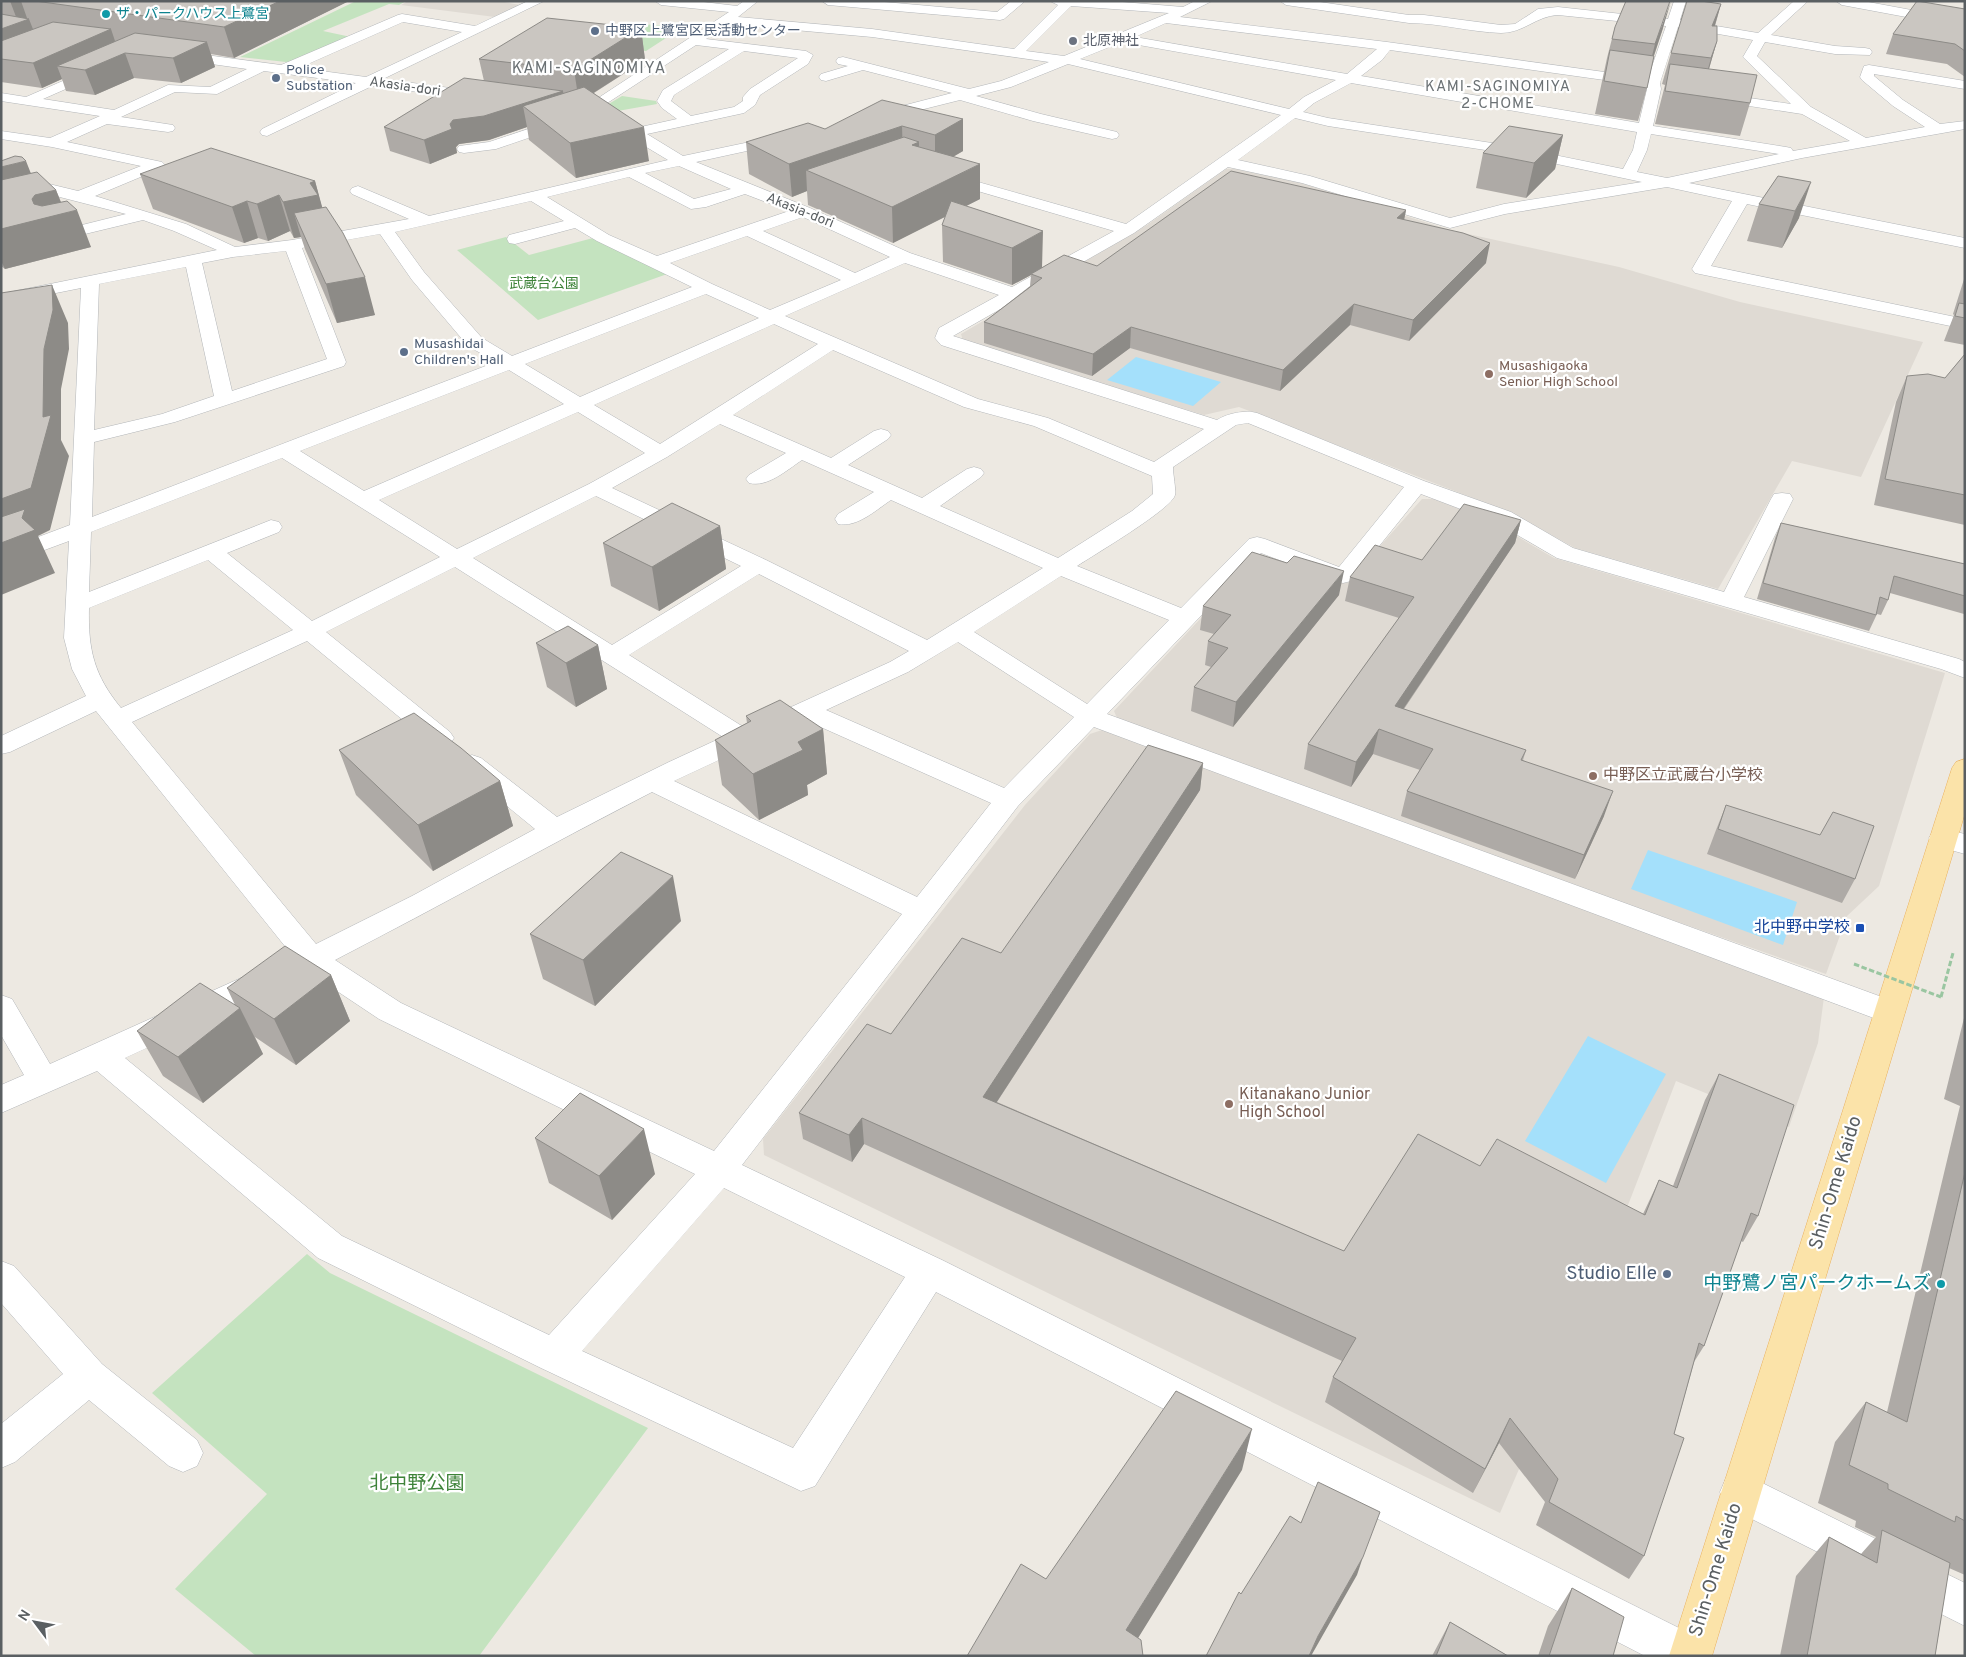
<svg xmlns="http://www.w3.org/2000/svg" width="1966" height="1657" viewBox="0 0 1966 1657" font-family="Overpass,'Noto Sans JP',sans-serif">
	<rect width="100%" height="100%" fill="#ede9e2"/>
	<path fill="#dfdad3" d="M408,1h91l21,4 -25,12 -94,-12z
		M1226,169h9l66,14 149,47 169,37 121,35 183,40 -62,135 -69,-16 -74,128 -143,-41 -64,-35 -272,-106 -35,8 -241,-74 -2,-7 186,-109z
		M1422,499h14l55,22 63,37 391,115 -66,213 -32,30 -21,58 -399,-140 -310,-116 -3,-7 145,-155 88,27z
		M1102,730l722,267 -6,46 -29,84 -113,-46 -92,238 -84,194 -736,-358 -1,-16 262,-334 65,-71z"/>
	<path fill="#c4e3bf" d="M356,1h50l-7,4 -10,-1 -66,27 28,6 -56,24 -9,1 -46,-5z
		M642,24l41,3 -37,24 -39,-5z
		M622,96l34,5 1,3 -45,8 -5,-7z
		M506,237l23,18 64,-17 77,35 -132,47 -81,-70z
		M307,1254l23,19 318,155 -169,228h-223l-81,-67 92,-95 -115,-101z"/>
	<path fill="#a4e0fb" d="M1136,357l85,25 -28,24 -86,-26z
		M1648,850l149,52 -14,43 -152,-56z
		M1588,1036l78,38 -60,109 -81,-42z"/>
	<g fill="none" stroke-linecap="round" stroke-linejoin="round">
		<defs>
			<path id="minor" d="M528,1h16l-161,78 97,13 7,4 -2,3 -5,1 -108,-14 -105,50 -5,-1 -2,-3 2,-3 94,-46 -92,-12 -47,23 -42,-2 -54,25 52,8 2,3 -2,3 -5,1 -61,-8 -40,18 95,20 3,3 -3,3 -67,28 91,28 49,23 57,-7 117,-21 -57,-25 -2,-3 2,-3 6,-2 71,30 239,-56 -40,-24 -20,-15 2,-3 5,-1 21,11 41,-9 -15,-11 -5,-7 6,-11 66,-41 -33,-4 -104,68h-10l-2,-3 149,-98 -68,-7 -6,-4h40l42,5 7,-5h14l-20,16 134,12 142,20 44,-44 -8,-4h60l73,6 12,-6h17l-32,16 207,25 261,36 18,-52 -108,-11c-22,1 -34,18 -57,18 -31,-1 -61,-10 -92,-10l-123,-18 -6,-4h33l96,14h15l77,10 14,-1 23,-15 20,-2 110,12 6,-18h12l-6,19 78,13 36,-32h14l-37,34 64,11 30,2 5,1 2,3 -2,3 -35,-1 -70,-12 -8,14 54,51 55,31 59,-11 -32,-21 -31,-26 -2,-3 4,-11 5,-1 96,16v8l-91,-15v2l29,24 37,24 25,-3v8l-163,29 -113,25 276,55v10l-218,-44 -36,62 254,53v10l-270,-56 -3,-4 40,-68 -65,-14 -162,27 -55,14 -148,-45 -74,-16 -94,66 -181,103 264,84c11,-7 28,-10 40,-7l167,68 87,31 62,36 151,44 47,-93 3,-5 8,-1 8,1 3,5 -49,98 215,62 6,3v16l-24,-9 -384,-111 -62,-36 -74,-28 -70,87 -8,2 -8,-2 -74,-28 -154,161 794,290 4,8 -4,8 -11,4 -11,-4 -785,-293 -76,79 -276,359 200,95 763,381 6,15h-66l-709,-364 -121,194 -14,5 -260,-123 -223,-110 -221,-187 -96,42v-28l23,-10 -23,-40v-40l11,4 38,65 242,-109 -196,-244 -86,41 -9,2v-18l85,-40 -14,-27 -8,-31 5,-97 -68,25v-15l69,-26 11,-237 -80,16v-10l216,-44 -43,-19 -31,-11 -87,21 -6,-2 -2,-3 2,-3 76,-19 -113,-29 -12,4v-10l11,-4 66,16 63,-25 -89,-19 -51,-8v-8l49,7 50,-22 -99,-15v-8l25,4 71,-31 5,1 2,3 -2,3 -59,26 71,11 54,-25 42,2 37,-18 -71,-10 -7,-4 2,-3 5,-1 105,14 117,-50 4,-1 73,12zM1071,6l98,7 -105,43 -38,-5zM403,22l59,10 -96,45 -67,-9zM1166,23l211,26 -30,25 -212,-37zM728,24l144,13 177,25 -48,19 -32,8 -126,-32 -5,1 -2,3 2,3 10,2 -27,8 -2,3 2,3 5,1 37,-11 89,23 -81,21 -2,3 2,3 5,1 84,-21 73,21 79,18 5,-1 2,-3 -2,-3 -76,-18 -65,-18 35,-9 57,-23 213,51 -155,109 -176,-50h-10l-3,3 3,3 174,51 -102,56 -102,-34 -100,-45 -114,-46 92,-20 2,-3 -2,-3 -5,-1 -100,21 -36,-22 97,-21 11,-8 5,-10 48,-31 5,-9 -7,-4 -100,-12zM1678,27l75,13 -10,17 48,47 -76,-11 -5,1 -2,3 2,3 92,14 48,27 -57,10 -2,-3 -5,-1 -133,-21 8,-37 -1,-6zM1122,42l214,38 -32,17 -15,12 -209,-50zM1390,50l257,36v3l-8,34 -278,-47 21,-16zM744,51l54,7 -48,31 -7,8v4l-9,6 -43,9 -20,-15 3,-6zM1351,83l286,49 -4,18 -10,19 -118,-24 -177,-27 -25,-6 11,-9zM1295,118l33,8 177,27 137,29 -138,22 -54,14 -140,-42 -72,-16zM1651,134l128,20 -112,24 -30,-6 10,-22zM679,166l52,23 -37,10 -49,-26zM629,177l62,32 15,-2 39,-13 44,17 -132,45 -48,-21 -62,-38zM531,201l33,20 -55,14 -2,4 2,4 6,1 60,-16 22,13 95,46 -180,69 -30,-18 -58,-66 -29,-40zM803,217l87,40 -35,16 -92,-42zM380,234l32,46 56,66 28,16 -404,155 2,-75 81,-20 169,-56 2,-4 -44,-114zM747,236l94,44 -71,30 -58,-26 -42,-21zM286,251l41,108 -95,32 -30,-128 31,-6zM905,263l94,32 -60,33 -4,10 6,7 263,84 -50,33 -106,-44 -70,-19 -193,-83zM186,267l28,129 -52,18 -68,16 5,-146zM706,294l53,24 -179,79 -55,-33zM774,324l44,20 -158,100 -66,-39zM833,350l131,57 70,19 118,50 1,18 -21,17 -74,47 -118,-52 41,-29 3,-4 -3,-4 -7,-2 -7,2 -45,29 -74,-33 40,-26 3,-4 -3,-4 -7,-2 -7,2 -43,27 -98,-43zM509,370l55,34 -200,87 -64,-40zM578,412l67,41 -56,31 -132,65 -78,-49zM1248,423l156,64 -65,80 -74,-28 -8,-2 -8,2 -68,69 -104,-42c15,-10 95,-57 98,-71 1,-8 -2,-19 -2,-28l63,-42zM720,424l66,29 -37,22 -3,4 3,4c18,5 38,-13 53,-23l72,32 -36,22 -3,5 3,5c19,4 38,-14 53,-24l152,68 -116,72 -161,-80 -154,-72 55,-31zM282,458l158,99 -128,64 -85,-68 52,-21 3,-5 -3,-5 -8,-2 -182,72 2,-60zM596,496l145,70 -129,79 -139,-87zM208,560l85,70 -172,78c-27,-33 -33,-58 -32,-100zM455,567l268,170 -54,25 -112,55 -76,-59 -9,-3 -9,3 -4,6 4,6 72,59 -123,67 -96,48 -184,-222 175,-81 125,103 9,2 9,-2 4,-6 -4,-6 -124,-100zM759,574l150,77 -19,11 -145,66 -116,-73zM1061,576l108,44 -82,84 -113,-72zM958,642l116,75 -70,71 -178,-78 82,-38zM805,720l186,83 -74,94 -243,-116zM652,792l250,122 -188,237 -313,-148 -66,-43c107,-55 210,-113 317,-168zM310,973l69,46 316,155 -146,161 -207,-99 -217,-178zM724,1188l181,89 -112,171 -211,-97z
				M822,1h51l124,11 14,-11h14l-21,18 -4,1 -172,-15z
				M1836,1h27l102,19v8l-123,-23z
				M564,117l5,1 2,3 -2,3 -73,25 -32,4 -5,-1 -2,-3 2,-3 30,-4z
				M1943,829l22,5v20l-32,-9 -4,-7 4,-7z
				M1,1261l13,5 88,98 95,76 6,13 -6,13 -14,6 -14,-6 -80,-66 -74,62 -14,6v-44l62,-50 -62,-71z
				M1740,1472l225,111v43l-239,-120 -6,-14 6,-14z"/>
			<path id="major" d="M1965,759v54l-253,843h-43l283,-888 4,-6z"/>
		</defs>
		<use href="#minor" stroke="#b3b6b9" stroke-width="1"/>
		<use href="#major" stroke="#eab15d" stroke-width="1"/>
		<path stroke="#9ac6a1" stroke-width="3" stroke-dasharray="5.5 2.5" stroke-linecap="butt" d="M1941,997l12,-44"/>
		<use href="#minor" fill="#fff" fill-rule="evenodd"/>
		<use href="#major" fill="#fbe3a9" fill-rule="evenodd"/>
		<path stroke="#9ac6a1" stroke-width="3" stroke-dasharray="5.5 2.5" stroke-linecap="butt" d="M1854,964l87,33"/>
	</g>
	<path fill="#aeaaa6" d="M1,1h348l-115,57 -23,-4 4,13 -34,16 -47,-5 -39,17 -29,-4 -4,-12 -20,9 -41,-6z
		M1721,4l-6,22 2,15 -8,28 41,34 -10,33 -85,-12 10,-39 -3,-1 9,-31z
		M1965,9v68l-18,-13 -61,-10 7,-20z
		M1615,27l48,1 -9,28 -7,32 -9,33 -43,-7 12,-56z
		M641,28l4,32 -51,33 55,68 -73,17 -47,-38 -2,-13 -38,13 -30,4 -3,3 1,6 -27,11 -40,-13 -6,-24 100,-46 -5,-22z
		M963,119v32l-10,6 27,42 -14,7 76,61 55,-1 309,-56 -2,10 82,43 -77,78 -59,-16 -70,66 -150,-43 -38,28 -108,-33v-21l46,-36 1,-11 -19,10 -69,-23 -1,-37 3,-8 -52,26 -85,-38 -1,-14 -15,6 -43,-23 -3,-32 79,-13z
		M1563,135l-8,34 -29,29 -50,-10 7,-35z
		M1,161l30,12 25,17 5,12 30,45 -86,22 -4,-3z
		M140,174l175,7 7,27 53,107 -38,8 -32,-74 -4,-12 -7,1 -4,-7 -22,10 -10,-3 -14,5 -91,-34z
		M1778,176l21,42 -17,30 -35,-7 12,-37z
		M1965,276v69l-21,-4 10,-26 -1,-1z
		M1965,354v171l-91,-20 22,-103 11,-26 38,2z
		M1521,520l-6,23 -111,166 122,41 -3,10 81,56 -29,63 -174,-63 6,-25 13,-21 -47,-16 -22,33 -47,-18 4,-25 91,-126 -54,-17 5,-24 72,-17z
		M1781,523l184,41v49l-1,1 -74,-21 -2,7 -7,15 -4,-1 -8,17 -112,-32 18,-61z
		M720,526l6,43 -67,42 -48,-25 -8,-43z
		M1339,595l-106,132 -42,-16 3,-24 17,-20 -6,-2 3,-24 6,-7 -14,-4 3,-24z
		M536,643l62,2 9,44 -31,18 -29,-20z
		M746,716l77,13 4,45 -20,11 1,10 -49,25 -37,-35 -7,-45 32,-17z
		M339,750l161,31 13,45 -80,45 -77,-76z
		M1203,763l-3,27 -203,312 347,149 136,-85 163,48 16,-34 14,6 32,-86 14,-26 39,142 -15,26 -2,-1 -37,105 -10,16 -20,72 -30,122 -15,23 -93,-54 9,-23 -46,-59 -26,50 -148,-91 8,-25 9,-16 -478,-217 -12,18 -49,-23 -4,-26 92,-79 110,-81z
		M1726,805l129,74 -13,24 -135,-49 9,-24z
		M681,921l-86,85 -52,-27 -13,-45z
		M331,975l19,46 -54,44 -41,-28 8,17 -60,49 -40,-27 -26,-45 98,-26 -8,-17z
		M1965,1014v561l-16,-7 -14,88h-155l16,-80 33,-39 32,17 15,-17 -21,-10 1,-6 -38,-18 17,-61 31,-40 21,10 73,-306 -16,-7z
		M535,1138l120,36 -43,46 -63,-37z
		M1572,1588l41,68h-75l10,-30z
		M1450,1622l58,34h-76z"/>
	<path fill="#8d8b87" d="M10,1h11l6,17 -9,4z
		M280,1h69l-115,57 -10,-31z
		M1671,1l-8,27 -16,48 8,-32z
		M1721,4l-9,31v-9z
		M29,19l9,23 -37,14v-27z
		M641,28l4,32 -66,42 -5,-32z
		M111,29l8,24 -62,13 5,13 -20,9 -9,-25z
		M1717,41l-9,31 -6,18 9,-32z
		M207,42l8,25 -34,16 -8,-25z
		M125,53l9,25 -39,17 -10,-25z
		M563,91l4,23 -44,-8 4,21 -38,13 -30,4 -3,3 1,6 -27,11 -6,-24 26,-16 3,-4z
		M963,119v32l-28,16v-32z
		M902,126l1,32 -97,12 1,21 -15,6 -3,-33z
		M644,127l5,34 -73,17 -6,-35z
		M1563,135l-8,34 -29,29 8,-35z
		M919,142v34l-7,-31z
		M26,161l13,33 17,-4 9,23 12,-3 14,37 -86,22 -4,-8v-94z
		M980,164v35l-87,44 -1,-36z
		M315,181l14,51 -35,-19 7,24 -7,1 -11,-36 27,-19z
		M1811,182l-12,36 -17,30 13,-37z
		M279,195l11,36 -22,10 -11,-37z
		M247,201l11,37 -14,5 -12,-36z
		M1406,210l-4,20 -5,-12z
		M1043,231l-1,37 -11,6v1l-19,10v-37z
		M1490,243l-4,20 -77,78 4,-21z
		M365,277l10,38 -38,8 -11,-39z
		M52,285l16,38 1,26 -8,40v51l8,16 -19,74 -12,6 17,37 -54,22v-96l43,-150z
		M1354,304l-4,21 -70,66 3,-21z
		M1131,327l-1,21 -38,28 1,-22z
		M1521,520l-6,23 -126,187 6,-24z
		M720,526l6,43 -67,42 -7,-44z
		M1344,571l-5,24 -106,132 3,-25z
		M598,645l9,44 -31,18 -10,-44z
		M823,729l4,45 -20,11 1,10 -49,25 -6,-46 45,-32z
		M1379,729l-6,25 -22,33 5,-25z
		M1203,763l-3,27 -217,333v-26z
		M500,781l13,45 -80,45 -15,-46z
		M1613,791l-9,25 -29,63 9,-24z
		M673,876l8,45 -86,85 -12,-46z
		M331,975l19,46 -54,44 -22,-46z
		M240,1008l23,46 -60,49 -25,-46z
		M862,1118l2,26 -12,18 -3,-27z
		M644,1129l11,45 -43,46 -13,-44z
		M1510,1418l-11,25 -26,50 12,-24z
		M1252,1429l-10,41 -115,186 -1,-26z
		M1363,1557l-6,18 -46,81h-2l9,-20z"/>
	<path fill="#cac6c1" stroke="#8d8b87" d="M35,1h245l-56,26z
		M1626,1h44l-15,43 -43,-5 3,-12z
		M1687,1h14l20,3 -9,22h5v15l-6,17 -40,-5z
		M1917,1l48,8v42l-10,-7 -62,-10z
		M1,14l28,5 -28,10z
		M547,18l94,10 -67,42 -95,-11z
		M53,22l58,7 -78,34 -32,-4v-18z
		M135,33l72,9 -34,16 -48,-5 -40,17 -28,-4z
		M1610,50l44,6 -7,32 -43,-7z
		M1670,64l87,11 -7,28 -85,-12z
		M464,78l99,13 -79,25 -31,4 -3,4 2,5 -28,11 -40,-13z
		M584,87l60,40 -74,16 -47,-37z
		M882,100l81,19 -28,16 -33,-9 -113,38 -43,-22 62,-19 17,6z
		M1509,126l54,9 -29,28 -51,-10z
		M904,137l15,5 -7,3 68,19 -88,43 -86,-37z
		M211,148l104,33 -5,2 8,12 -35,7 -4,-7 -22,9 -10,-3 -15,6 -92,-33z
		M15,156l7,1 4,4 -25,6v-6z
		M1231,171l175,39 -9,8 66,15 27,10 -77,77 -59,-16 -71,66 -152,-43 -38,27 -109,-32 58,-44 -11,-4 33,-19 33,11z
		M37,172l19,18 -21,5 -3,4 2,5 8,2 25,-5 10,9 -76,19v-49z
		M1778,176l33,6 -16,29 -36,-7z
		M951,201l92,30 -31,17 -70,-23z
		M326,207l17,26 22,44 -39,7 -32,-71z
		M52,285l1,25 -9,39 -1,68 8,-2 -20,73 -30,11v-206z
		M1959,303l6,1v14l-10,-2z
		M1965,354v141l-80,-16 22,-103 21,-2 17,4z
		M672,503l48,23 -68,41 -49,-24z
		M1464,504l57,16 -126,186 131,44 -5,10 92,31 -29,64 -177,-64 26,-42 -54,-20 -23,33 -48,-18 106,-147 -64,-20 25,-32 47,15z
		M25,509l-3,9 13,12 -34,13v-26z
		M1781,523l184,41v32l-71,-20 -6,24 -8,-3 -4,18 -113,-32z
		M1252,552l35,11 7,-7 50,15 -108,131 -42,-15 34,-39 -20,-7 23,-26 -28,-9z
		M568,626l30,19 -32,18 -30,-20z
		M780,700l43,29 -25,13 5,8 -50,24 -38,-34 36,-19 -5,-5z
		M414,713l47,35 39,33 -82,44 -79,-75z
		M1148,745l55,18 -220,334 361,154 74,-117 62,32 17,-27 148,76 14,-35 18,8 42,-114 75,31 -36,111 -7,-3 -47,133 -5,-3 -25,91 10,4 -40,118 -95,-54 9,-23 -48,-61 -25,51 -152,-92 23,-39 -494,-220 -13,17 -50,-22 68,-89 24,10 71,-96 39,15z
		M1726,805l94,30 13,-23 41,14 -19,53 -137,-50z
		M621,852l52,24 -90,84 -53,-26z
		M285,946l46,29 -57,44 -47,-31z
		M200,983l40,25 -62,49 -41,-26z
		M580,1093l64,36 -45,47 -64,-38z
		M1965,1172v349l-9,-5 -1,6 -67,-33v-5l-39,-19 17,-63 41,20z
		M1176,1391l76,38 -126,201 15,10 2,16h-176l54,-92 25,15z
		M1318,1482l62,30 -17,45 -45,79 -9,20h-103l33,-64 2,2 49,-78 11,7z
		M1882,1530l68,33 -15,93h-128l22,-119 48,26z
		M1572,1588l52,29 -11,39h-64z
		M1450,1622l58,34h-72z"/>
	<g fill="#0f9aa8" stroke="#fff" stroke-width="2">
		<circle cx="106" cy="14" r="5"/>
		<circle cx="1941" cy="1284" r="5"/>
	</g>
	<g fill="#5c6f8a" stroke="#fff" stroke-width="2">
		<circle cx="595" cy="31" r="5"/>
		<circle cx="276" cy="78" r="5"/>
		<circle cx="404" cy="352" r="5"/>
		<circle cx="1667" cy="1274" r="5"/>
	</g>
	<circle fill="#6b7280" stroke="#fff" stroke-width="2" cx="1073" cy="41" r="5"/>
	<g fill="#8d6e63" stroke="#fff" stroke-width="2">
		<circle cx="1489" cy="374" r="5"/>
		<circle cx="1593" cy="776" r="5"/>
		<circle cx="1229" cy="1104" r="5"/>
	</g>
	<rect fill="#1a4fb4" stroke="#fff" stroke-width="2" x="1855" y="923" width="10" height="10" rx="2.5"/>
	<g text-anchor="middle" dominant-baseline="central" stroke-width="4.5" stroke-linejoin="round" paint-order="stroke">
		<g font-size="14" fill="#0d838f" stroke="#fff" text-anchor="start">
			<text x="116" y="14">ザ・パークハウス上鷺宮</text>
		</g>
		<g font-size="14" fill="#4e5e75" stroke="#fff" text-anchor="start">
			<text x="605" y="31">中野区上鷺宮区民活動センター</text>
			<text x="286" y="70">Police<tspan x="286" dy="16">Substation</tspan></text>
			<text x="414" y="344">Musashidai<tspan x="414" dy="16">Children's Hall</tspan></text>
		</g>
		<g font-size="14" fill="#5b616d" stroke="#fff" text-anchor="start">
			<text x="1083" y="41">北原神社</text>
		</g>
		<g font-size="14" fill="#5a5f62" stroke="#fff">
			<text transform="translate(405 87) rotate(8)">Akasia-dori</text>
			<text transform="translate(800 211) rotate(22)">Akasia-dori</text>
		</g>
		<g font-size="14" fill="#3e8339" stroke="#fff">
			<text x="544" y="284">武蔵台公園</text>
		</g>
		<g font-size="14" fill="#785e54" stroke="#fff" text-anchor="start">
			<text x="1499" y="366">Musashigaoka<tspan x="1499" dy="16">Senior High School</tspan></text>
		</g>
		<g font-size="15" letter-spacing="1" fill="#6b7174" stroke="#fff">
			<text x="1498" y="87">KAMI-SAGINOMIYA<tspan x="1498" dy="17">2-CHOME</tspan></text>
		</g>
		<g font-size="16" letter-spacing="1" fill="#6b7174" stroke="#fff">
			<text x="589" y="69">KAMI-SAGINOMIYA</text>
		</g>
		<g font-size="16" fill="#785e54" stroke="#fff" text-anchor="start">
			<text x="1603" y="776">中野区立武蔵台小学校</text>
			<text x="1239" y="1095">Kitanakano Junior<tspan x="1239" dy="18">High School</tspan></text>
		</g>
		<g font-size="16" fill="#164399" stroke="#fff" text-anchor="end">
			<text x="1850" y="928">北中野中学校</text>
		</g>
		<g font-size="19" fill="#5a5f62" stroke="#fff">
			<text transform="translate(1836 1183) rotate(-73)">Shin-Ome Kaido</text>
			<text transform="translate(1716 1570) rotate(-73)">Shin-Ome Kaido</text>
		</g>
		<g font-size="19" fill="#4e5e75" stroke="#fff" text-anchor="end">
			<text x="1657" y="1274">Studio Elle</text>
		</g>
		<g font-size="19" fill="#0d838f" stroke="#fff" text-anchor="end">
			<text x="1931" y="1284">中野鷺ノ宮パークホームズ</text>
		</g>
		<g font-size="19" fill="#3e8339" stroke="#fff">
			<text x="417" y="1484">北中野公園</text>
		</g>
	</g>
	<rect width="1966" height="1657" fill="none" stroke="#5a5f62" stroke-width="5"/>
	<g transform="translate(35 1622) rotate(302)" stroke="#ffffff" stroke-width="4" paint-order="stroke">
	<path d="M0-4L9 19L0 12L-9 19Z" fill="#5a5f62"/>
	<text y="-8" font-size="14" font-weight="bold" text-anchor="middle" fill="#5a5f62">N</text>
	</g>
</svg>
